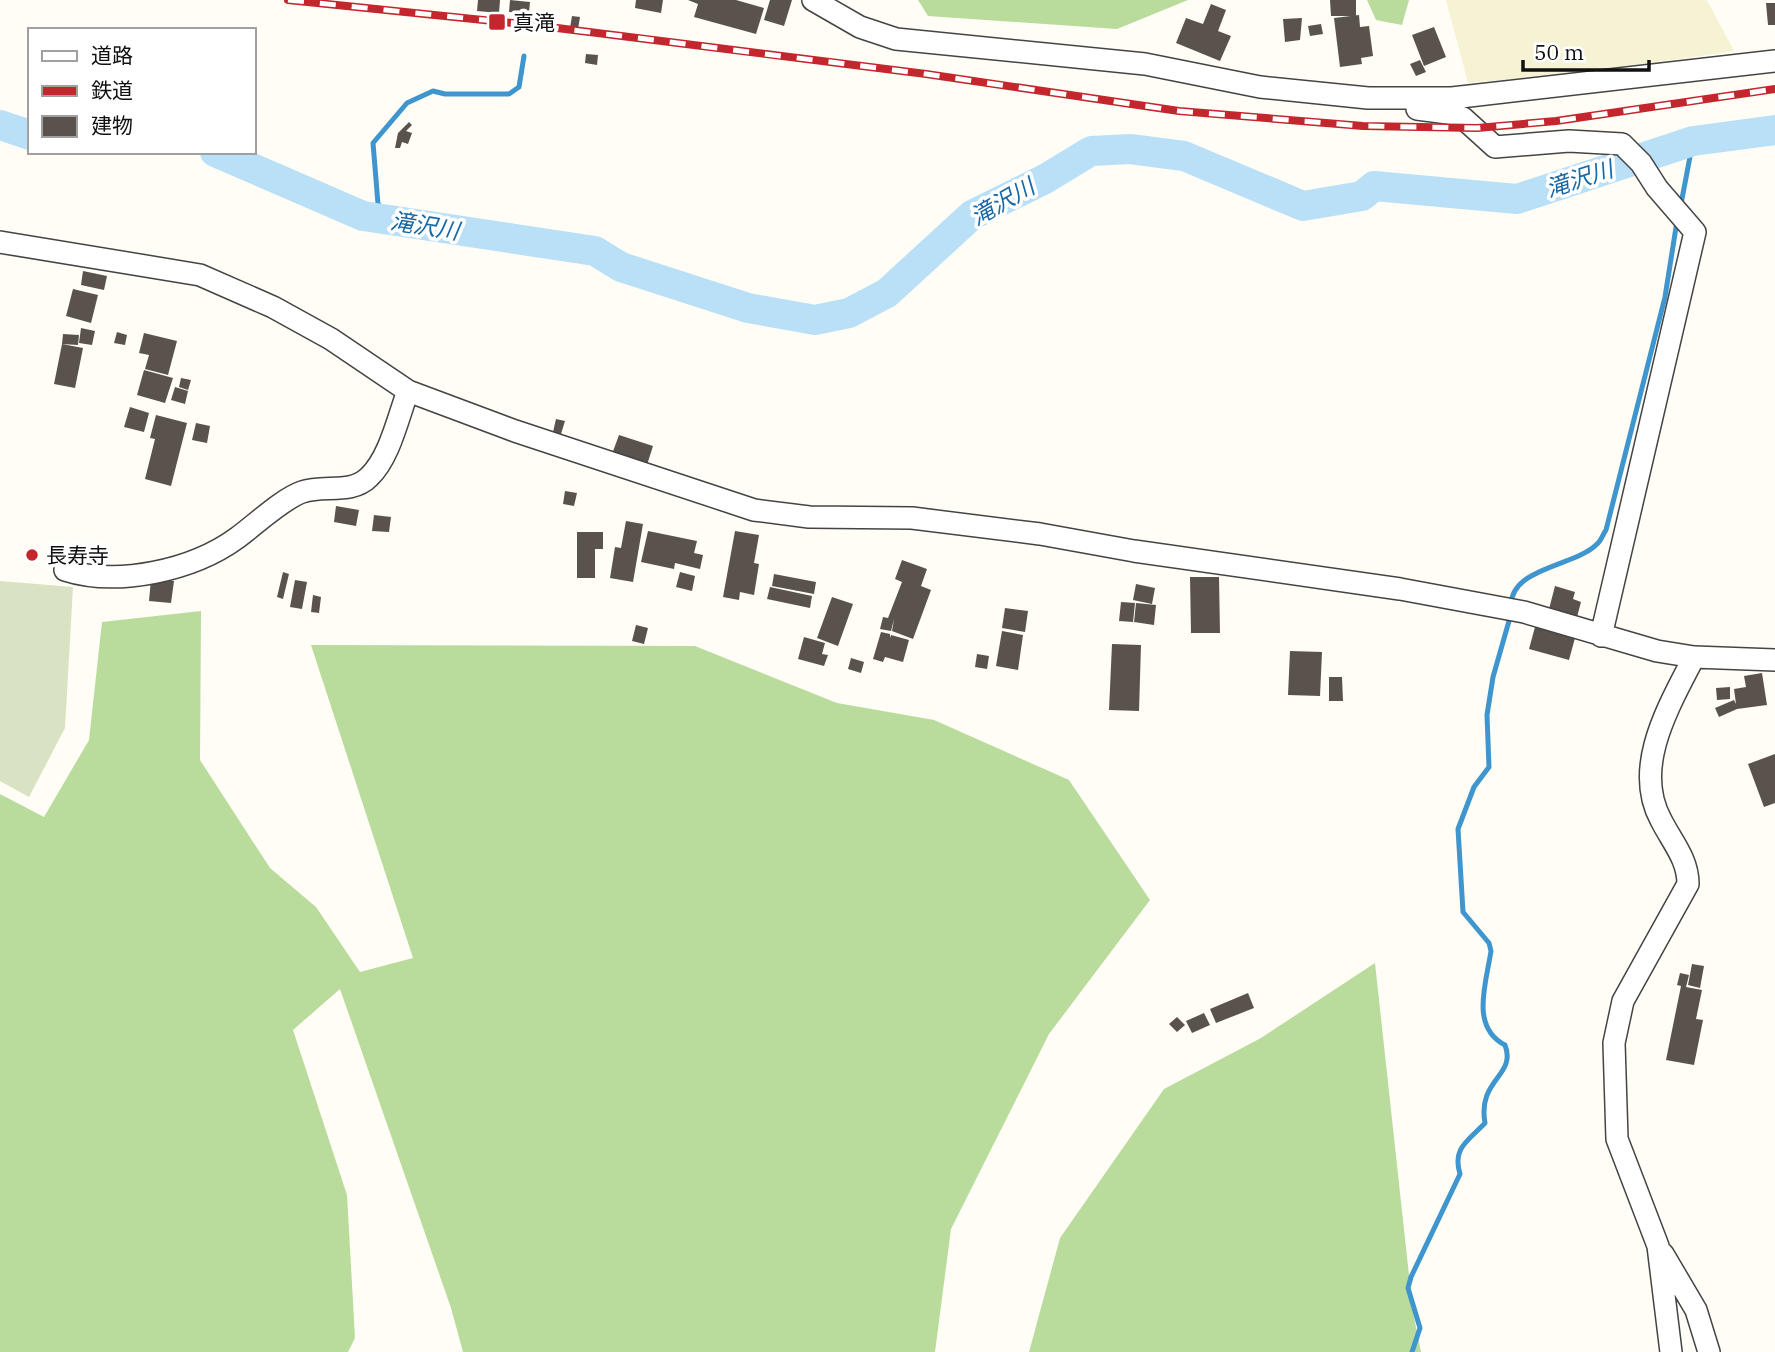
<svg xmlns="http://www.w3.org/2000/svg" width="1775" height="1352" viewBox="0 0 1775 1352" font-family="'IBM Plex Serif','Noto Sans JP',serif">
	<rect width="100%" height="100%" fill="#fffdf5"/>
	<path fill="#f6f3d4" d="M1446,0h261l27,51 -143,21 -123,11z"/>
	<path fill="#b9dc9c" d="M918,0h270l-71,29 -189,-13z
		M1367,0h42l-7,25 -26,-5z
		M201,611l-1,149 70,108 46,39 44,65 53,-14 -102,-313 384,1 142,57 97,17 135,60 81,120 -101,134 -98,195 -16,123h-472l-12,-44 -111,-319 -47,41 54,165 8,143 -7,14h-348v-558l44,23 45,-77 13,-118z
		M1375,963l38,349 8,40h-392l31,-114 104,-149 97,-51z"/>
	<path fill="#d9e3c4" d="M0,581l73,6 -8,141 -36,69 -29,-16z"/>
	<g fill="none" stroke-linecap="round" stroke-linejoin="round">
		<path stroke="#3f96cf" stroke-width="5" d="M1681,204l12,-63
			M394,220l-16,-16 -5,-61 34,-40 26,-12 12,3h64l10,-7 5,-31
			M1511,604c2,-37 65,-38 86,-60 4,-3 6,-10 9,-14l59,-233 12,-76
			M1412,1352l8,-24 -12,-40 3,-11 49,-103c-8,-26 8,-33 25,-51 -8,-44 32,-47 20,-78 -35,-18 -19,-61 -14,-94l-2,-8 -26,-31 -5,-83 16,-42 15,-20 -2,-52 6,-38 18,-63"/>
		<path stroke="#b9e0f7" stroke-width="30" d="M0,125l30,10
			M215,152l148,64 232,35 26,16 127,41 67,12 34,-7 38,-20 85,-78 73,-36 46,-28 39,-2 54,7 119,50 59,-10 12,-10 143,13 176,-58 82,-11"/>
	</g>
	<path fill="#5a524d" d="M478,0h22l-1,13 -22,-2z
		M510,0l20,2 -1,11 -20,-1z
		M636,0h27l-2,13 -26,-5z
		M688,0h48l28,8 -8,26 -62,-17 4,-13z
		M770,0h22l-8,26 -20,-6z
		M1330,0h26v16h-25z
		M1766,3h9v22h-7z
		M1211,4l15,6 -8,21 13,5 -11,25 -44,-18 10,-25 17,6z
		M1359,15l1,12 9,-1 4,30 -12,2 1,6 -22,3 -6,-49z
		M572,16l8,1 -2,12 -8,-1z
		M1302,18l-2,22 -15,2 -2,-23z
		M1321,24l2,10 -13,2 -2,-10z
		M1434,27l12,30 -22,9 -12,-31z
		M586,54l12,1 -1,10 -12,-2z
		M1420,60l6,12 -10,4 -6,-12z
		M409,122l3,3 -6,6 6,2 -4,11 -6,-2 -2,6h-5l3,-15z
		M83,271l24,5 -3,14 -23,-5z
		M73,289l25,6 -7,28 -25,-7z
		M81,328l14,3 -3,14 -13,-2z
		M117,332l10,3 -2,10 -11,-2z
		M144,333l33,8 -9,34 -23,-6 4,-14 -10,-2z
		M63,334l16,1 -1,10 -16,-1z
		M62,344l21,4 -8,40 -21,-4z
		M144,370l29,8 -8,25 -28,-8z
		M181,378l10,2 -3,10 -9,-3z
		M175,387l13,4 -3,13 -14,-4z
		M130,407l19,6 -5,19 -20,-5z
		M156,415l31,8 -16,63 -26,-7 10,-40 -5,-1z
		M556,419l9,2 -4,13 -8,-2z
		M196,423l14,3 -3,17 -15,-3z
		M619,435l34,11 -6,19 -35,-11z
		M565,491l12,2 -3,13 -11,-2z
		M336,506l23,4 -3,16 -22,-4z
		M374,515l17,2 -2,15 -17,-1z
		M626,521l17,3 -10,58 -23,-4 5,-31 6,1z
		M648,531l49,10 -3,12 9,2 -3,14 -25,-6 -1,6 -33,-7z
		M735,531l24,4 -5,28 5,1 -5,31 -14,-3 -1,8 -16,-3z
		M577,532h26v17h-8v29h-18z
		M902,560l25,9 -6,17 10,4 -18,49 -21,-8 2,-12 -3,12 -11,-2 3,-12 5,1 14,-36 -7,-3z
		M283,572l6,2 -6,25 -6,-2z
		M680,572l15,4 -3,15 -16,-4z
		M774,574l42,8 -2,12 -42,-8z
		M1190,577h29l1,56h-29z
		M151,579l23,2 -3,22 -22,-2z
		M295,580l12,2 -5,27 -12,-2z
		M1136,584l19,4 -3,16 -19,-4z
		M1555,586l20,6 -2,7 8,3 -4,15 -28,-8z
		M770,587l42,9 -2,12 -43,-9z
		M313,595l8,2 -2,16 -8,-1z
		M832,597l21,7 -15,42 -21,-8z
		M1121,602l14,1 -2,19 -14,-1z
		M1136,603l20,2 -2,20 -20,-3z
		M1005,608l23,3 -3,21 -23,-4z
		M636,625l12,3 -4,16 -12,-3z
		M1535,627l40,11 -6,22 -40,-11z
		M1002,631l21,4 -5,35 -22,-4z
		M881,632l9,2v4l1,-3 18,5 -6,22 -18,-5 -2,5 -10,-3z
		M804,637l21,6 -3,11 6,1 -4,11 -26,-7z
		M1112,644l29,1 -2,66 -30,-1z
		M1290,651l32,1 -2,44 -32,-1z
		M977,654l12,2 -2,13 -12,-2z
		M851,658l13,4 -3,11 -13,-4z
		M1762,673l5,32 -30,4 -18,8 -4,-9 19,-8 2,4 -2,-15 12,-2 -2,-11z
		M1329,677h13l1,24h-14z
		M1730,687v12l-13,1 -1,-12z
		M1775,754v49l-11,4 -16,-43z
		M1692,964l12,2 -4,22 -12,-3z
		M1680,973l9,2 -3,12 16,3 -6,29 7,1 -9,45 -28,-5 15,-74 -4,-1z
		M1248,993l6,15 -38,15 -6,-14z
		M1204,1013l6,12 -18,8 -6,-12z
		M1177,1017l8,8 -8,7 -8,-8z"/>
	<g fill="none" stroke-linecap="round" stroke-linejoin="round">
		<defs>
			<path id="minor" d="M813,0l47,27 36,12 249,25 115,23 108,11h84l323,-37
				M1417,109l31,4 15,5 32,29 74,-6 53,3 19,19 16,25 38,44 -94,404
				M0,242l200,33 73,32 58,32 77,52 107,40 239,79 55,7 103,1 128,16 94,17 266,38 124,23 133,39 37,6 81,3
				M65,570c53,17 128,0 172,-32 18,-13 45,-39 65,-46 22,-8 49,3 67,-15 21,-20 29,-60 39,-86
				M1663,1254l33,56 13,42
				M1671,1352l-13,-106 -41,-107 -3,-96 9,-42 65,-117c0,-25 -16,-42 -27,-64 -29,-53 8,-114 33,-163"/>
		</defs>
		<use href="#minor" stroke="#444" stroke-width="24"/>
		<use href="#minor" stroke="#fff" stroke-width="21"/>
		<defs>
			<path id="rail" d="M288,0l245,25 393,49 253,37 184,15 114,2 79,-7 219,-32"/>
		</defs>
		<use href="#rail" stroke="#c4262e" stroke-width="8"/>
		<use href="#rail" stroke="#fff" stroke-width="5" stroke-dasharray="16" stroke-linecap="butt"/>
	</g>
	<g fill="#c4262e" stroke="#fff" stroke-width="2.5">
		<rect x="488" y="13" width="18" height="18" rx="3.5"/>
		<circle cx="32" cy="555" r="7"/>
	</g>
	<g text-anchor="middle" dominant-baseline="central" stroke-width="7" stroke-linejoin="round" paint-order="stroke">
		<g font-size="21" fill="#111" stroke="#fff" text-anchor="start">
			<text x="513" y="22">真滝</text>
			<text x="46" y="555">長寿寺</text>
		</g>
		<g font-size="23" font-style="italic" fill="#1768a6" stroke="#fff">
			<text transform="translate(1579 178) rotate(-18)">滝沢川</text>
			<text transform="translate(1002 201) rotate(-30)">滝沢川</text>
			<text transform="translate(425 225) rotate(9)">滝沢川</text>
		</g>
	</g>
	<rect x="28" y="28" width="228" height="126" fill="#ffffff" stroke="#a0a0a0" stroke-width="2"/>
	<rect x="42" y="51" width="35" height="10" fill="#ffffff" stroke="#a0a0a0" stroke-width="2"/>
	<text x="91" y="63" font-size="21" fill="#111111">道路</text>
	<rect x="42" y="86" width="35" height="10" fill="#c4262e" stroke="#a0a0a0" stroke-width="2"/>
	<text x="91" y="98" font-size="21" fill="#111111">鉄道</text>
	<rect x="42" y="116" width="35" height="21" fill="#5a524d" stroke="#a0a0a0" stroke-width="2"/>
	<text x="91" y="133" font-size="21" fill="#111111">建物</text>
	<path d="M1523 60v10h126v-10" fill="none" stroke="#111111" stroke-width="3.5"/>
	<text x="1534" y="60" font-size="21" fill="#111111" stroke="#ffffff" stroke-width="5" paint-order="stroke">50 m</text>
</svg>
